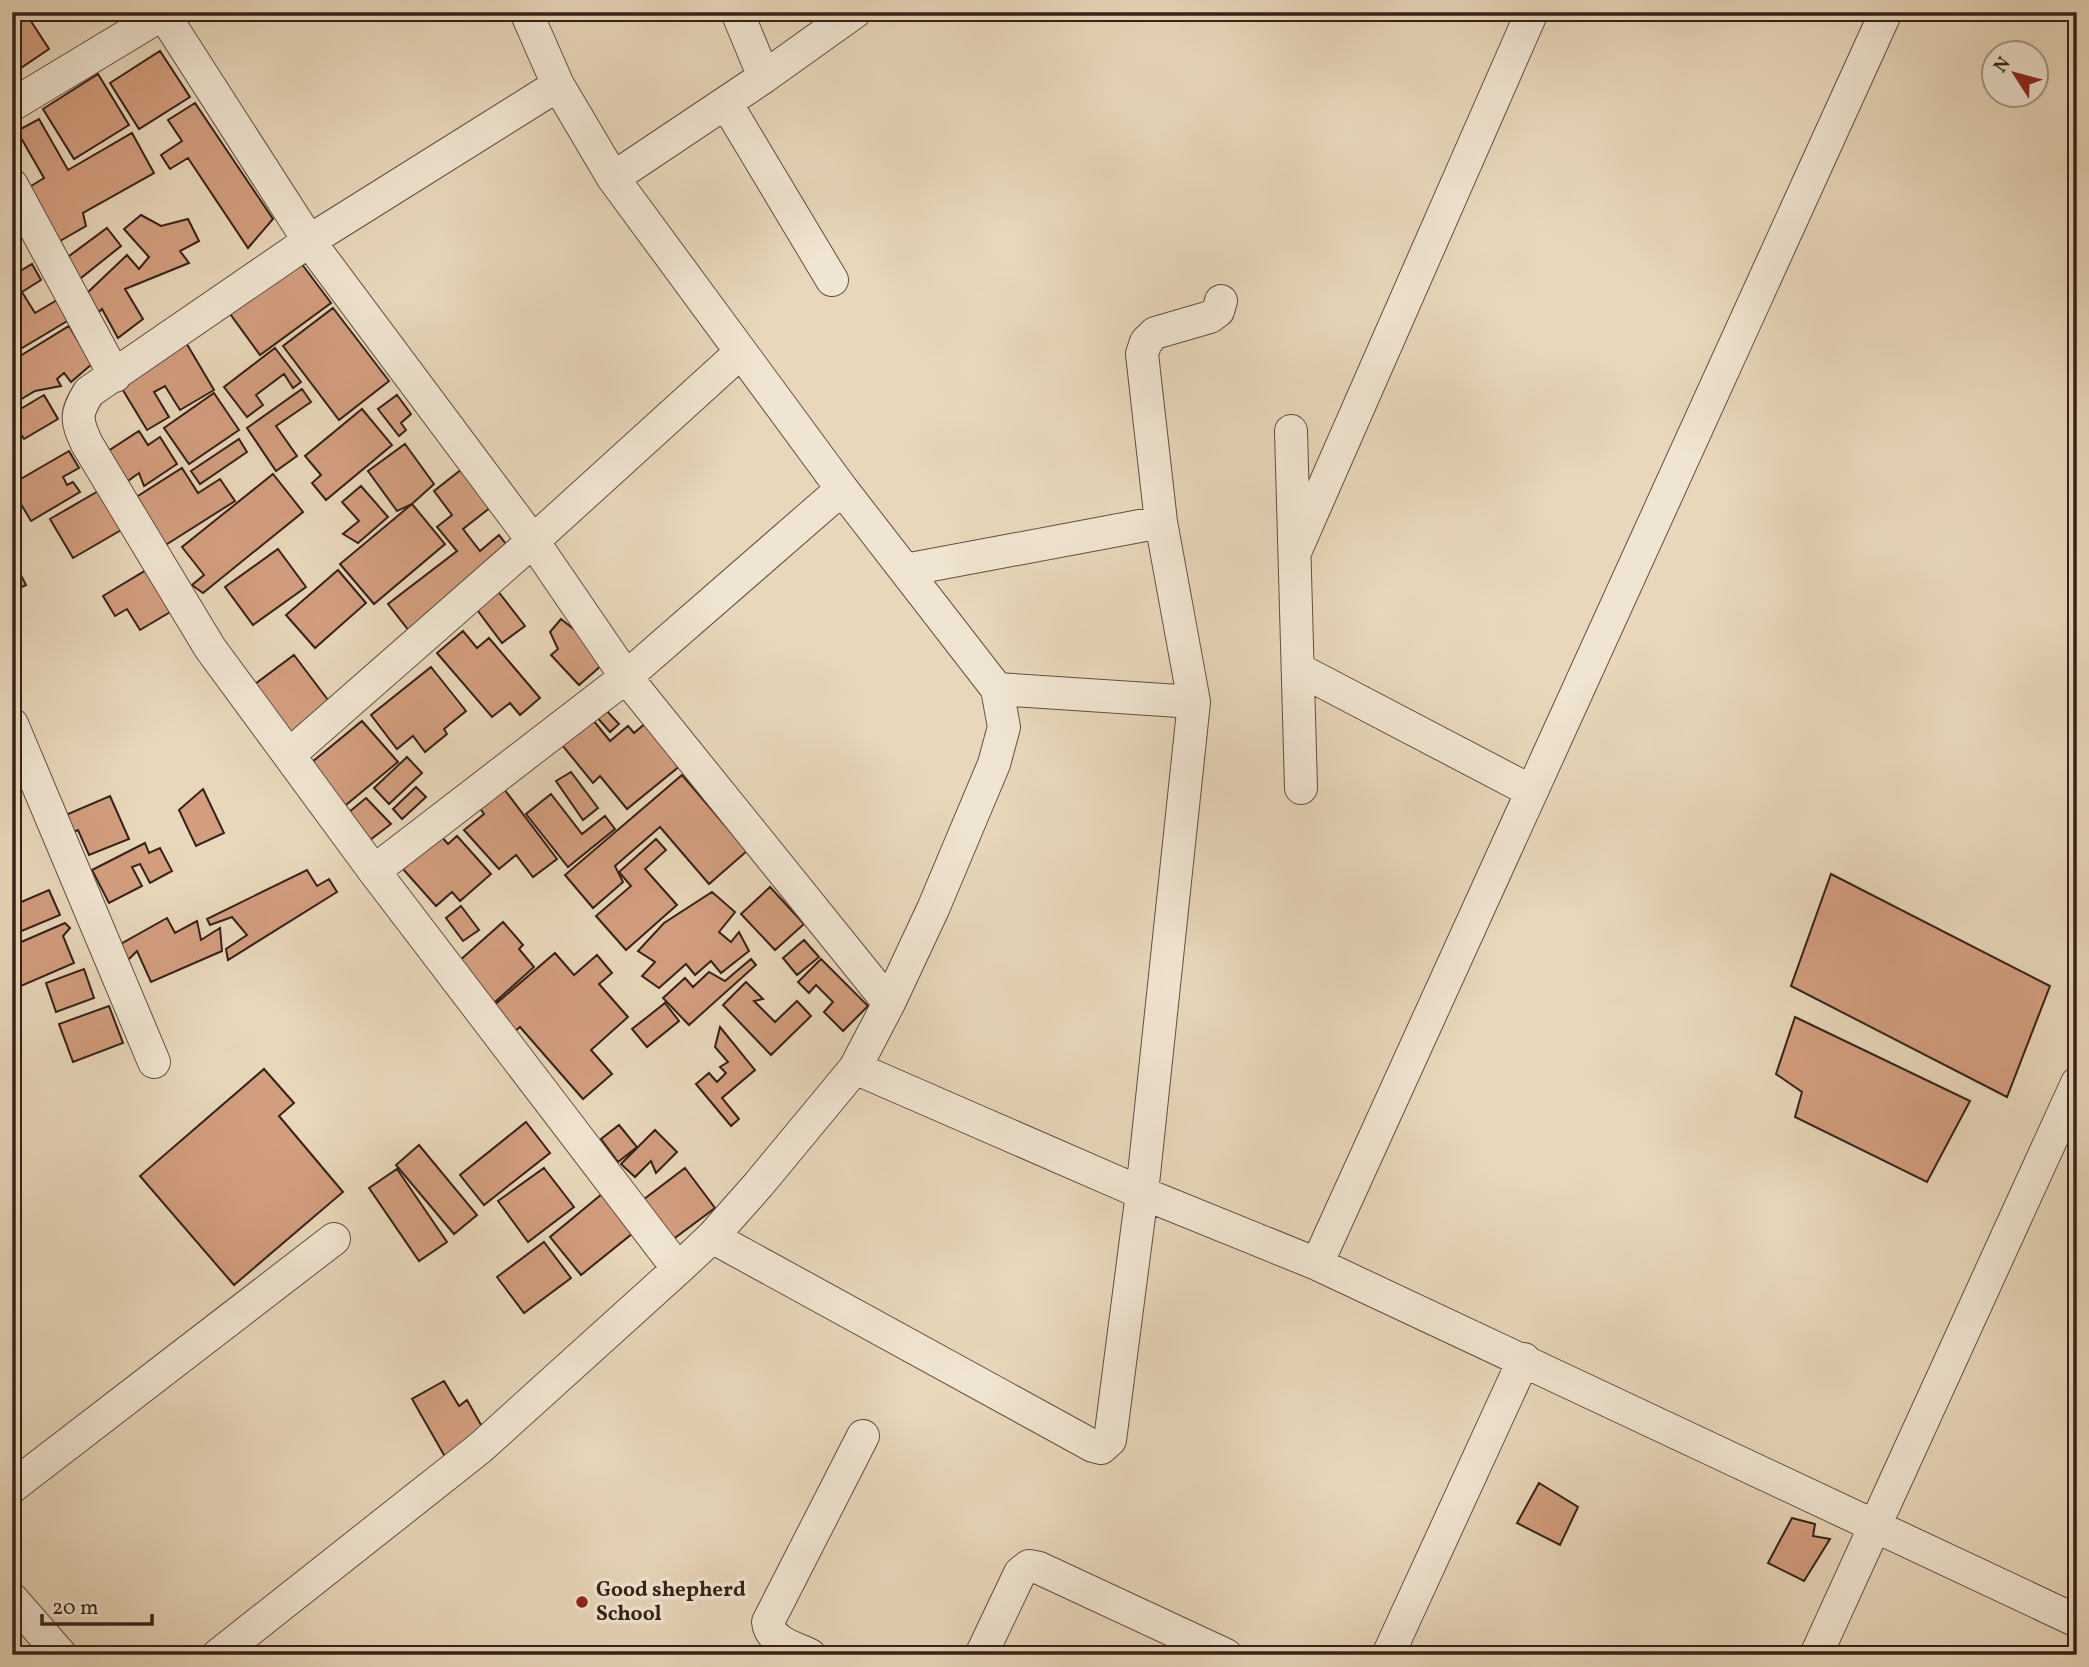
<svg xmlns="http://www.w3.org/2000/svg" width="2089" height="1667" viewBox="0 0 2089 1667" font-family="Vollkorn,serif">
	<rect width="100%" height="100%" fill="#e8d7ba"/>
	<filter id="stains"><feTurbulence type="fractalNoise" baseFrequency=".00286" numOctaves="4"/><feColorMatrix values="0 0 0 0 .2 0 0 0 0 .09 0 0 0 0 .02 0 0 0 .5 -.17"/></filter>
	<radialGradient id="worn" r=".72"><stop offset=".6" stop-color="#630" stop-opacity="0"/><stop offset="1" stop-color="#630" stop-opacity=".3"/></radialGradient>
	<path fill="#d39e7e" stroke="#362119" stroke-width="2" d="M25,12l24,37 -37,25v-54z
		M160,51l30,46 -51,32 -29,-46z
		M98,74l31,51 -55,34 -31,-50z
		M195,103l78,116 -25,29 -60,-90 -18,11 -9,-14 21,-14 -14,-21z
		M39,119l29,51 64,-37 22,40 -71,40 3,13 -33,19 -30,-54 21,-13 -27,-47z
		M141,215l20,11 27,-7 11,22 -19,10 9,12 -64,26 18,30 -25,19 -16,-29 -6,6 -11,-20 42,-40 12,14 10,-12 -25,-28z
		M107,228l14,18 -45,36 -15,-20z
		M295,255l36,48 -71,52 -35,-48z
		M32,264l9,16 -19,12 13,21 22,-13 12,20 -57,34v-78z
		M333,308l56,73 -50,39 -56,-74z
		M69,326l23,38 -21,18 -7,-9 -7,6 4,7 -26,5 -22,13 -1,-43z
		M185,341l29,49 -34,20 -15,-24 -11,6 15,25 -22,13 -29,-48z
		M275,348l26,34 -8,6 -9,-14 -28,21 7,10 -16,12 -23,-30z
		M302,389l9,13 -35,24 21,30 -21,15 -29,-43z
		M214,393l25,37 -50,34 -25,-36z
		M44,395l14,24 -34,20 -12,-19v-6z
		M397,395l14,19 -10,9 5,7 -7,6 -21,-27z
		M362,409l30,36 -66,55 -14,-17 9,-8 -16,-19z
		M139,431l9,14 12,-8 17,27 -33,22 -5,-13 -14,10 -20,-30z
		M239,439l8,13 -47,32 -9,-13z
		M405,444l29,40 -22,20 -15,7 -29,-40z
		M69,451l10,17 -16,9 4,8 6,-3 7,10 -49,29 -19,-32v-5z
		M182,468l16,25 22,-14 15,22 -74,47 -31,-47z
		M462,469l29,38 -28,22 17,22 19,-16 13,17 -102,80 -22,-28 69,-53 -20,-24 15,-12 -18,-24z
		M273,474l30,38 -100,81 -11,-8 12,-10 -22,-28z
		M361,486l27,31 -30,26 -15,-9 16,-13 -17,-19z
		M100,490l23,39 -50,29 -23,-39z
		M412,504l33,40 -71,60 -34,-40z
		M278,549l28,38 -53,38 -28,-38z
		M12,558l14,27 -14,7z
		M148,569l24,42 -32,19 -13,-21 -12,7 -12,-20z
		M338,570l28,33 -51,45 -29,-33z
		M497,590l28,36 -23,17 -27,-36z
		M561,619l49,39 -31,27 -28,-30 7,-6 -8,-17z
		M463,631l14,17 12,-10 51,60 -20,17 -10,-12 -18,14 -55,-64z
		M294,655l37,49 -43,32 -37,-49z
		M431,667l35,44 -22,18 3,5 -22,18 -12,-16 -16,13 -26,-34z
		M603,707l16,17 -9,8 -15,-17z
		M589,715l21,26 18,-15 6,7 13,-11 34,43 -54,44 -27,-33 -7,7 -35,-43z
		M362,721l36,41 -57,47 -35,-42z
		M407,757l15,16 -33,31 -15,-16z
		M571,772l27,36 -15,12 -27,-39z
		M682,775l65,76 -38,33 -49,-57 -45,39 8,16 -30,26 -28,-33z
		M498,781l59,78 -24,18 -17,-22 -17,14 -35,-39 20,-16 -10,-14z
		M416,787l10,10 -24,22 -9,-10z
		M203,789l21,44 -28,13 -17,-36z
		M551,794l31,40 23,-18 10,13 -47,38 -42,-53z
		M110,796l19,43 -40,16 -11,-25 -9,4 -8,-17z
		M366,798l25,26 -21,16 -27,-23z
		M440,835l8,9 9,-8 34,38 -31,27 -8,-9 -16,14 -33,-37z
		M656,839l10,11 -21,19 32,36 -51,45 -30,-34 35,-30 -12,-14z
		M145,843l4,10 11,-5 12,23 -22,12 -10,-19 -8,3 10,19 -33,17 -17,-33z
		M307,870l10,16 12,-7 8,13 -109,68 -2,-11 21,-14 -15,-18 -22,8 -3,-6z
		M1831,874l219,112 -43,111 -216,-111z
		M770,887l34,37 -29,26 -34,-36z
		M49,890l11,25 -48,20v-29z
		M712,892l23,20 -16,20 12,10 8,-10 10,19 -28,22 -10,-12 -16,14 -9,-11 -27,24 -17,-12 13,-14 -17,-11 26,-28z
		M461,906l18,24 -16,11 -17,-23z
		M167,918l8,15 22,-12 4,19 19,-12 2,23 -71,31 -14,-31 -10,10 -8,-16z
		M503,922l20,23 -4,4 15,18 -48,43 -36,-41z
		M65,923l5,5 -7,8 11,27 -53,23 -9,-21v-19z
		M804,940l15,17 -22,18 -14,-17z
		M555,953l19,22 23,-20 15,18 -13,11 29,33 -37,33 21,24 -29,25 -63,-72 -14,12 -22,-25z
		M751,959l5,6 -67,60 -26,-27 22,-20 8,9 16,-15 16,9z
		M821,959l47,47 -25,25 -19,-19 9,-10 -17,-17 -7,8 -11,-11z
		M84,969l10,29 -38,14 -10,-29z
		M746,982l17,17 -9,2 21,21 22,-21 14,15 -40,39 -48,-50z
		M665,1003l14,18 -32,26 -15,-18z
		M109,1006l14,37 -50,19 -14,-38z
		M1795,1017l175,84 -43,81 -132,-65 7,-25 -26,-18z
		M720,1027l35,43 -33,28 17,21 -8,7 -35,-42 13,-11 8,9 9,-9 -6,-6 8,-5 -13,-15z
		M264,1069l30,34 -15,13 64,76 -109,93 -94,-109z
		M526,1122l24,31 -66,52 -24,-30z
		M619,1125l18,22 -19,15 -17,-23z
		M655,1130l22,22 -21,21 -5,-12 -16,16 -14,-13z
		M419,1145l58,70 -23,19 -58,-69z
		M544,1168l30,39 -46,35 -30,-41z
		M685,1168l30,40 -51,38 -29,-40z
		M397,1169l50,73 -28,19 -50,-73z
		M602,1194l31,39 -52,42 -31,-38z
		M544,1242l27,36 -47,35 -27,-36z
		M444,1381l15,25 8,-6 22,39 -41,23 -36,-63z
		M1539,1483l39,24 -18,38 -43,-22z
		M1792,1518l23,6 -2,12 17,3 -26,42 -36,-18z"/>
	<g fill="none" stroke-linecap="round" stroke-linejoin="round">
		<defs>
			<path id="minor" d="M162,12l147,229 224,300 93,136 263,326
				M737,12l27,65
				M558,85l-249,156 -220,151c-14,22 -13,28 -2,52l123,204 164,223 304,398
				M726,103l106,177
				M12,105l154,-93
				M613,178l151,-101 91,-65
				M12,185l103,191
				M1291,431l10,357
				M1296,550l236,-538
				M905,570l256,-48
				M1300,670l231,121
				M997,689l197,13
				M12,724l142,338
				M289,755l244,-214 208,-189
				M374,871l252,-194 216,-188
				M855,1068l287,125 175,71 760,357
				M712,1237l381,209 8,2 9,-8 32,-247 52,-491 -33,-180 -19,-168 4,-12 9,-9 55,-16 8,-6 3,-10
				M1317,1264l569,-1252
				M12,1487l322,-248
				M12,1599l49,56
				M218,1655l262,-207 198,-179 34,-32 47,-53 96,-116 34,-65 44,-94 61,-145 10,-37 -7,-38 -155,-200 -229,-311 -55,-93 -32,-73
				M810,1655c-16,-8 -40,-13 -42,-33l95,-186
				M981,1655l39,-82 9,-7 10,2 187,87
				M1388,1655l136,-296
				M1816,1655l261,-572"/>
		</defs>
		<use href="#minor" stroke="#624e41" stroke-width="34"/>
		<use href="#minor" stroke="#f0e5d2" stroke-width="32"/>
	</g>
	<circle fill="#8f2418" stroke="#f0e5d2" stroke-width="2.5" cx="582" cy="1602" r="7"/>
	<g text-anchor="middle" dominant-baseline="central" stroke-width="7" stroke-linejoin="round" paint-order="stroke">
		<g font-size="21" font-weight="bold" fill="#362119" stroke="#f0e5d2" text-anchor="start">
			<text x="596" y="1590">Good shepherd<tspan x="596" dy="24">School</tspan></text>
		</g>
	</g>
	<rect width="2089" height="1667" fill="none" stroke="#e8d7ba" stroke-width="42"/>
	<rect x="14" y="14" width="2061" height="1639" fill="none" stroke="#362119" stroke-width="3.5"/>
	<rect x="21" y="21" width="2047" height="1625" fill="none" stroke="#362119" stroke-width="2"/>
	<g transform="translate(2015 74) rotate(306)"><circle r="33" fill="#f0e5d2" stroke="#a69788" stroke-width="2"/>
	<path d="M0-5L12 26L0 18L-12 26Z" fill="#8f2418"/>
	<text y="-10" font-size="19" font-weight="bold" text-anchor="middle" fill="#362119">N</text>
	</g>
	<path d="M42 1614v10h110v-10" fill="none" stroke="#362119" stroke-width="3.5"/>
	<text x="52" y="1614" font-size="21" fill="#362119" stroke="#f0e5d2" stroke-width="5" paint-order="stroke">20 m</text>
	<rect width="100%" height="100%" filter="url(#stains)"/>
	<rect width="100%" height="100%" fill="url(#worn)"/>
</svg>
